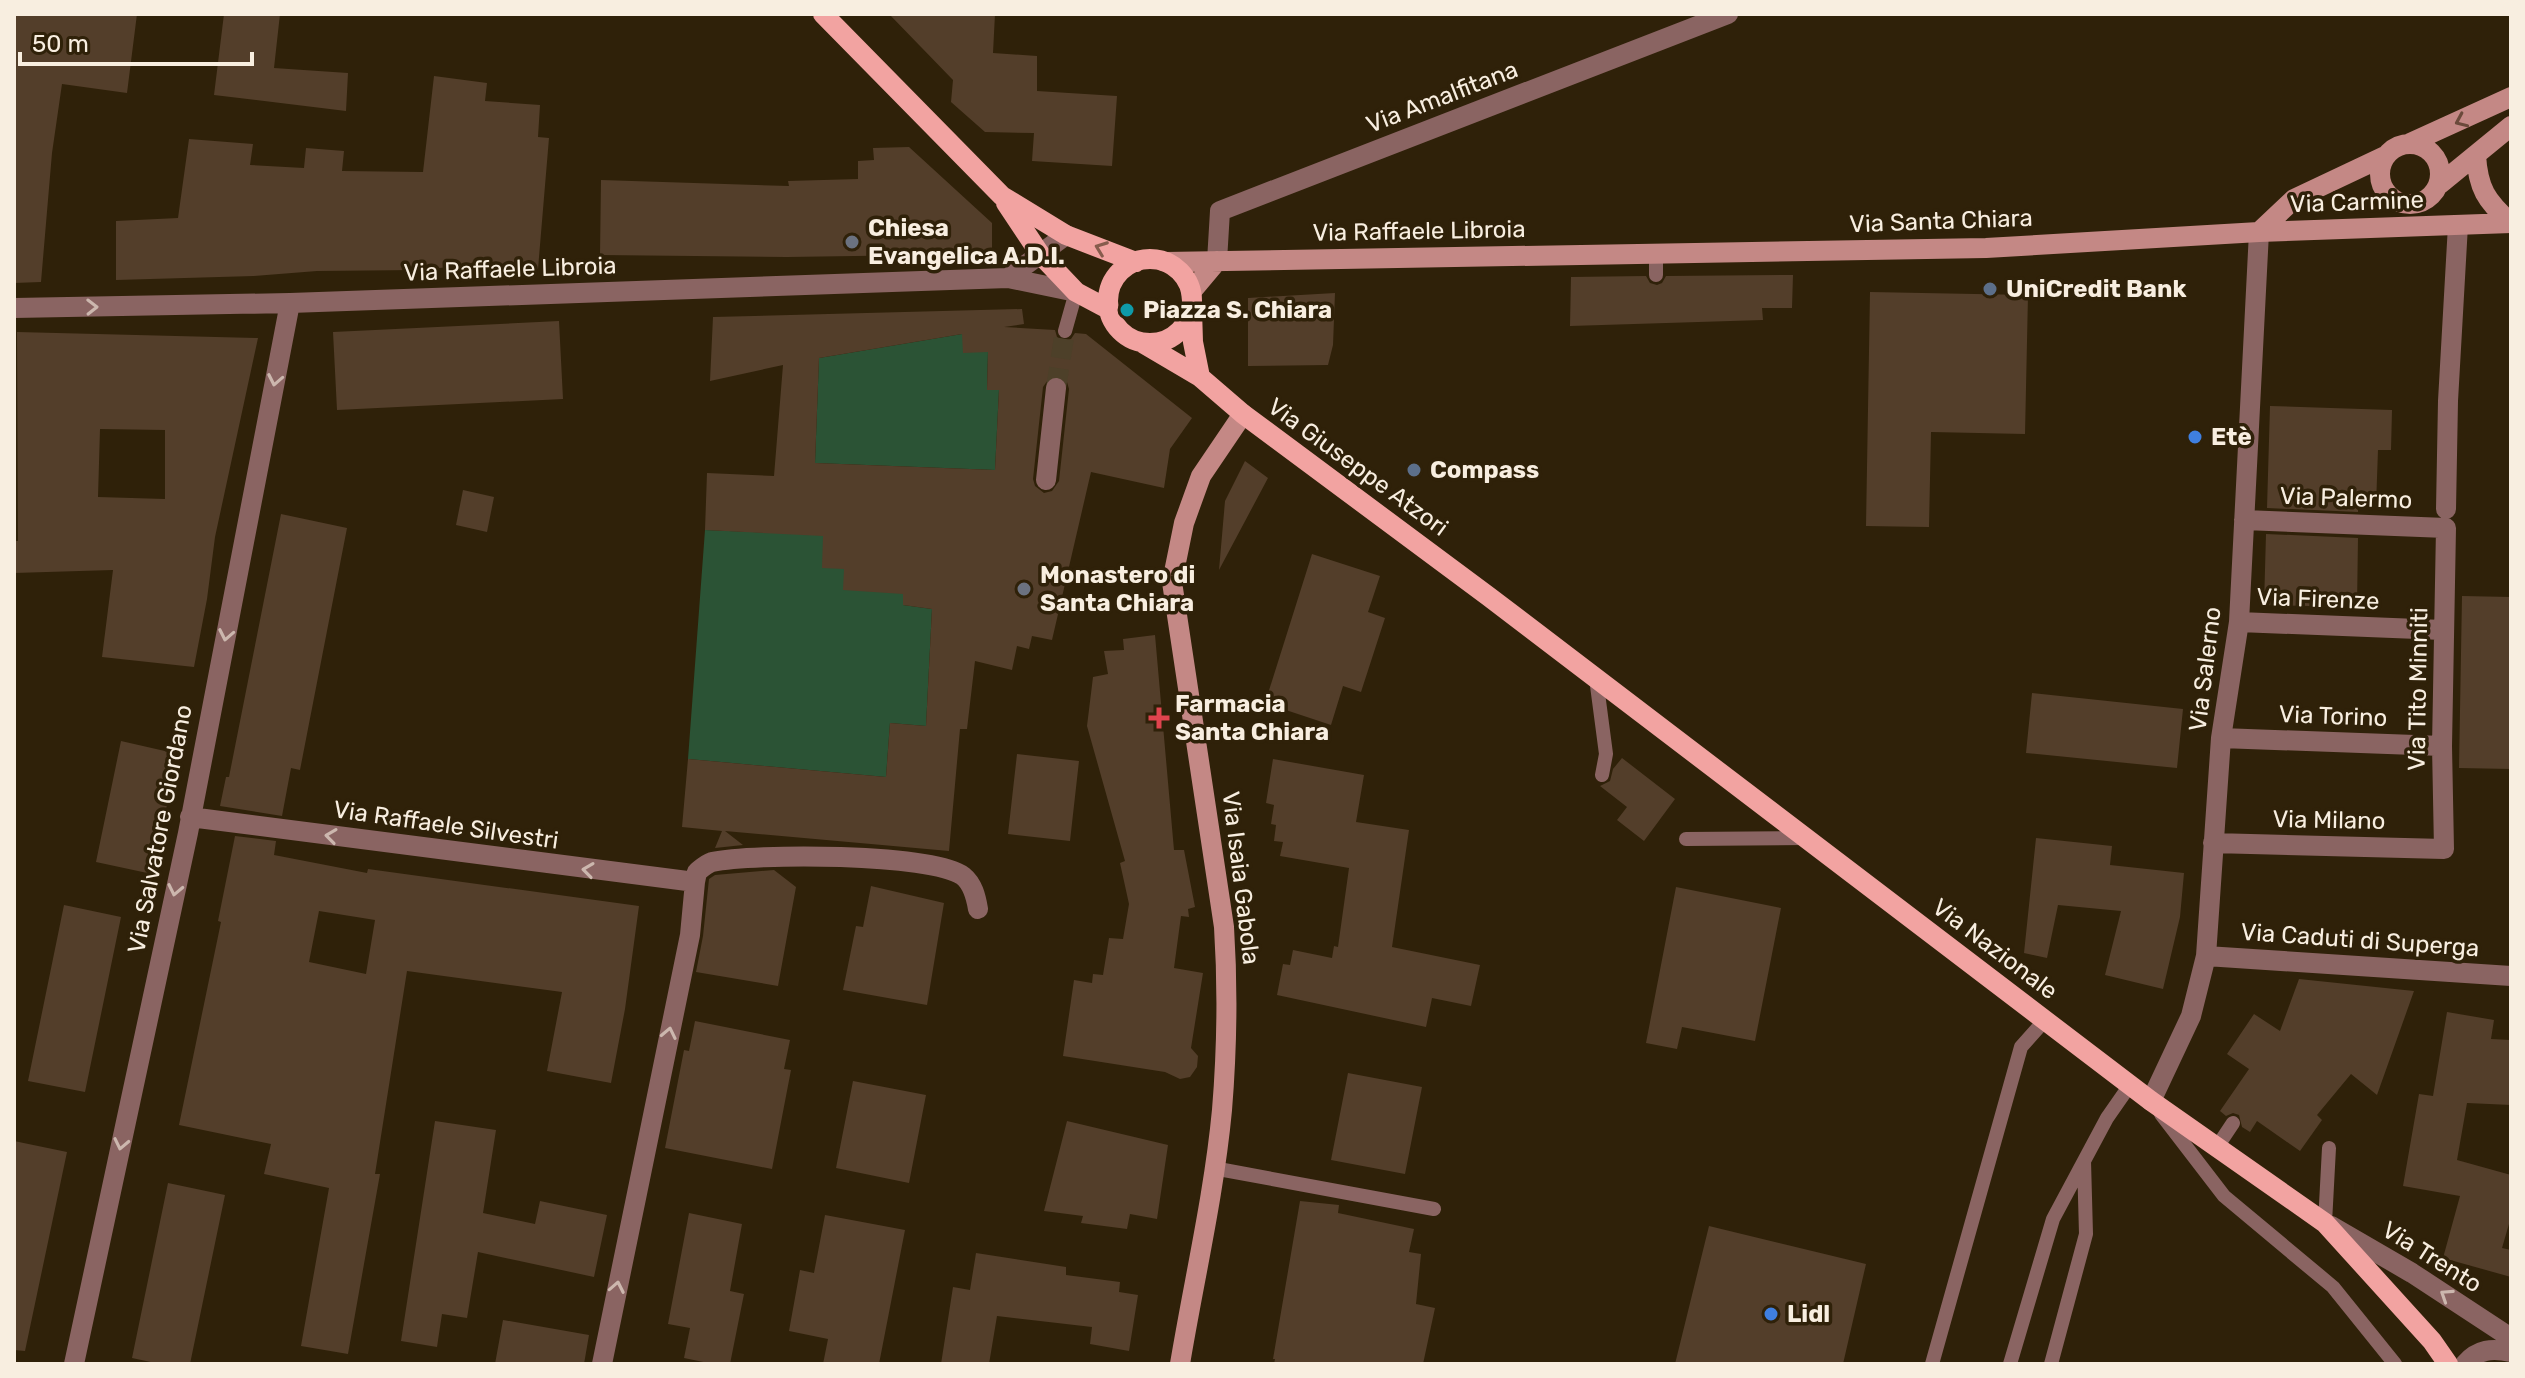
<svg xmlns="http://www.w3.org/2000/svg" width="2525" height="1378" viewBox="0 0 2525 1378" font-family="Rubik,sans-serif">
	<rect width="100%" height="100%" fill="#2f2109"/>
	<path fill="#2b5335" d="M962,334l26,18 -1,38h12l-4,80 -180,-7 4,-105z
		M705,530l72,3 46,-1v36l81,-14 -1,51 29,4 -6,117 -36,-3 -4,54 -198,-18z"/>
	<path fill="#533e2a" fill-rule="evenodd" d="M14,14h123l-10,79 -65,-9 -10,69 -11,129 -27,1z
		M224,14h56l-6,54 74,5 -2,38 -132,-16z
		M889,14h106l-2,39 44,3v35l80,5 -5,70 -80,-5 2,-28 -49,-1 -34,-30 2,-22z
		M434,76l53,7 -2,18 55,4 -2,32 11,1 -11,131 -55,-5 -66,6 -100,1 -63,5 -138,4v-59l62,-3 11,-79 64,5 -3,21 54,3 2,-20 38,3 -2,20 81,1z
		M909,147l83,76v31l-205,3 -187,-2 1,-75 188,6 -1,-5 70,-2v-18l16,-1 -1,-12z
		M1793,275l-1,33h-30l1,12 -193,6 1,-49 75,-1 4,7 7,2 5,-2 4,-7z
		M1870,292l158,3 -3,139 -94,-2 -2,95 -63,-1z
		M1335,293l-2,52 -5,20 -80,1v-68z
		M1022,309l2,15 -20,3 51,3 2,7 6,4 8,-2 4,-6 11,1 106,84 -22,31 -6,39 -73,-16 -39,168 -20,-4 -3,13 -12,-3 -5,24 -37,-9 -8,68h-7l-11,122 -224,-20 18,14 -28,3 7,-17 -40,-4 6,-68 198,18 4,-54 36,3 6,-117 -29,-4v-11l-60,-4 1,-21 -22,-1 1,-32 -118,-6 2,-57 67,3 9,-111 -73,16 3,-64zM962,334l1,19 25,-1 -1,38h12l-4,80 -180,-7 4,-105zM1058,375l9,7 2,7 -10,92 -7,10 -8,2 -9,-7 -2,-7 10,-92 7,-10z
		M559,321l4,78 -226,11 -4,-78z
		M17,332l241,6 -43,199 -8,62 -13,68 -92,-10 11,-87 -99,3v-32h4zM100,429l65,1v69l-67,-2z
		M2270,406l122,4 -1,40h-13l-2,56h-18v6l-91,-4z
		M1245,461l23,17 -49,92 6,-69z
		M463,490l31,7 -7,35 -31,-7z
		M281,514l66,14 -47,242 -9,-2 -9,48 -62,-10 6,-29h3z
		M2266,534l92,4 -1,69 -93,-2z
		M1312,554l68,22 -12,36 17,6 -24,74 -18,-6 -12,39 -66,-22z
		M2462,596l49,1v172l-52,-1z
		M1155,635l19,215h10l11,57 -7,2 1,8 -8,-1 -7,52 29,5 -12,75 7,8 -1,11 -7,10 -10,2 -15,-7 -102,-16 11,-76 18,3 1,-9 10,1 6,-37 14,1 6,-35 -9,-41 5,-2 -38,-135 6,-49 15,-3 -4,-23 20,-1 -1,-11z
		M2032,693l151,16 -6,59 -151,-15z
		M121,741l57,13 -26,120 -56,-12z
		M1017,754l62,7 -9,80 -62,-7z
		M1622,758l53,41 -31,42 -27,-21 10,-13 -27,-21 10,-5 3,-12z
		M1273,759l91,16 -8,47 53,8 -17,117 88,18 -9,41 -39,-8 -6,29 -149,-32 6,-31 7,1 3,-15 39,8 2,-12 4,1 11,-79 -69,-12 3,-14 -9,-1 2,-16 -5,-1 3,-19 -8,-2z
		M235,836l41,5 -2,14 93,18 1,-4 271,37 -14,103 -14,74 -64,-12 15,-79 -155,-21 -32,203h5l-32,180 -47,-8 28,-158 -65,-14 7,-30 -92,-19 42,-203 -3,-1zM319,911l56,9 -9,54 -57,-12z
		M2036,838l76,8 -2,19 74,8 -4,44 -17,72 -58,-14 16,-64 -63,-6 -11,53 -23,-5z
		M774,870l22,17 -18,99 -82,-14 7,-36 6,-57 6,-4z
		M871,886l73,17 -17,102 -84,-15 13,-64 7,1z
		M1676,887l105,21 -26,133 -73,-14 -5,22 -31,-6z
		M64,905l57,12 -36,175 -57,-11z
		M2299,979l115,12 -37,104 -26,-21 -34,41 5,5 -22,31 -43,-30 -7,11 -8,-5 -3,-12 -6,-2 -7,3 -6,-5 29,-42 -22,-15 27,-40 26,17z
		M2447,1012l47,8 -3,19 20,1v65l-44,-2 -10,57 54,15v42l-9,31 9,2v27l-68,-19 17,-62 -57,-10 16,-92 14,2z
		M695,1021l95,19 -6,29 7,1 -19,99 -107,-21 19,-98 5,1z
		M1348,1073l74,14 -17,87 -74,-14z
		M853,1081l73,14 -17,88 -73,-15z
		M435,1121l61,9 -13,83 52,11 5,-23 67,14 -13,62 -116,-25 -11,66 -25,-4 -5,33 -36,-6z
		M1067,1121l101,24 -11,74 -27,-5 -3,15 -46,-6 2,-7 -39,-5z
		M14,1141l53,11 -42,199 -11,-1z
		M168,1183l57,12 -35,169h-30l-28,-6z
		M1300,1201l39,4 -1,8 76,16 -5,23 12,2 -5,50 19,4 -12,56h-149l1,-5h-2z
		M689,1213l53,11 -12,67 14,3 -14,70h-17l-29,-6 6,-30 -22,-4z
		M825,1215l80,15 -26,134h-56l5,-25 -39,-8 11,-61 14,3z
		M1709,1226l157,38 -23,100h-168z
		M976,1253l90,14v8l54,7 -1,10 19,3 -9,56 -39,-7 2,-17 -95,-11 -8,48h-48l12,-77 17,3z
		M503,1320l86,15 -5,29h-89z"/>
	<g fill="none" stroke-linecap="round" stroke-linejoin="round">
		<path stroke="#4d4029" stroke-width="20" stroke-dasharray="20 10" stroke-linecap="butt" d="M1056,388l9,-57"/>
		<path stroke="#8a6462" stroke-width="14" d="M1656,275v-22
			M1065,331l11,-39
			M1596,678l10,76 -4,21
			M1686,839l120,-1
			M2161,1114l63,82 109,91 62,77
			M2217,1147l16,-24
			M1213,1168l221,41
			M2325,1223l4,-75
			M1932,1364l89,-317 24,-27
			M2010,1364l43,-145 54,-101 23,-33
			M2051,1364l35,-130 -2,-73"/>
		<path stroke="#8a6462" stroke-width="20" d="M1217,261l3,-50 508,-197
			M1008,278l58,-43
			M14,308l276,-5 718,-25 68,14
			M1046,480l10,-92
			M2446,509l2,-108 10,-176
			M2239,622l204,8
			M2221,738l221,8
			M190,817l505,65 -5,53 -88,429
			M2213,843l231,6 -2,-103 4,-218 -202,-8
			M695,882l2,-10c5,-4 9,-8 15,-10 41,-9 219,-9 251,14 10,8 13,21 15,33
			M2206,956l305,20
			M2151,1101l40,-85 15,-60 15,-218 18,-116 20,-390
			M2331,1226l81,47 99,65
			M74,1364l114,-531 102,-530
			M2465,1364c13,-15 27,-16 46,-12"/>
		<path stroke="#c48885" stroke-width="20" d="M2410,143l101,-46
			M2380 174a30 30 0 1 1 60 0a30 30 0 1 1-60 0Z
			M2476,155c2,33 10,46 35,68
			M2440,184l71,-58
			M2259,232l35,-33 91,-43
			M1165,262l821,-14 273,-16 252,-9
			M1191,292l26,-31
			M1180,1364c14,-84 34,-169 42,-254 5,-61 6,-121 2,-183l-52,-345 12,-59 17,-47 42,-62"/>
		<path stroke="#f2a3a1" stroke-width="20" d="M823,14l179,182 64,39 70,27
			M1006,203l34,51 36,38 32,17
			M1108 301a42 42 0 1 1 84 0a42 42 0 1 1-84 0Z
			M1192,310l1,32 7,35
			M1144,344l56,33 43,37 245,182 663,505 174,122 107,118 16,23"/>
	</g>
	<defs><path id="oneway-chevron" d="M-2-3.5L2.5 0L-2 3.5" fill="none" stroke-width="1.6" stroke-linecap="round" stroke-linejoin="round" transform="scale(2)"/></defs>
	<use stroke="#6b4a3b" href="#oneway-chevron" transform="translate(2461 121) rotate(156)"/>
	<use stroke="#875c4d" href="#oneway-chevron" transform="translate(1101 248) rotate(-159)"/>
	<g stroke="#ccb7ae">
		<use href="#oneway-chevron" transform="translate(92 307) rotate(-1)"/>
		<use href="#oneway-chevron" transform="translate(275 380) rotate(101)"/>
		<use href="#oneway-chevron" transform="translate(226 635) rotate(101)"/>
		<use href="#oneway-chevron" transform="translate(331 836) rotate(-172)"/>
		<use href="#oneway-chevron" transform="translate(588 870) rotate(-172)"/>
		<use href="#oneway-chevron" transform="translate(175 890) rotate(102)"/>
		<use href="#oneway-chevron" transform="translate(669 1033) rotate(-78)"/>
		<use href="#oneway-chevron" transform="translate(121 1144) rotate(102)"/>
		<use href="#oneway-chevron" transform="translate(617 1287) rotate(-79)"/>
		<use href="#oneway-chevron" transform="translate(2446 1295) rotate(-147)"/>
	</g>
	<g fill="#6b7280" stroke="#2f2109" stroke-width="3">
		<circle cx="852" cy="242" r="8"/>
		<circle cx="1024" cy="589" r="8"/>
	</g>
	<g fill="#5c6f8a" stroke="#2f2109" stroke-width="3">
		<circle cx="1990" cy="289" r="8"/>
		<circle cx="1414" cy="470" r="8"/>
	</g>
	<circle fill="#0f9aa8" stroke="#2f2109" stroke-width="3" cx="1127" cy="310" r="8"/>
	<g fill="#3f7fe0" stroke="#2f2109" stroke-width="3">
		<circle cx="2195" cy="437" r="8"/>
		<circle cx="1771" cy="1314" r="8"/>
	</g>
	<path fill="#e0444e" stroke="#2f2109" stroke-width="3" d="M1155 706h8v8h8v8h-8v8h-8v-8h-8v-8h8z"/>
	<g text-anchor="middle" dominant-baseline="central" stroke-width="7" stroke-linejoin="round" paint-order="stroke">
		<g font-size="24" fill="#f8eee0" stroke="#2f2109">
			<text transform="translate(1442 97) rotate(-21)">Via Amalfitana</text>
			<text transform="translate(2357 202) rotate(-2)">Via Carmine</text>
			<text transform="translate(1941 221) rotate(-2)">Via Santa Chiara</text>
			<text transform="translate(1419 231) rotate(-1)">Via Raffaele Libroia</text>
			<text transform="translate(510 269) rotate(-2)">Via Raffaele Libroia</text>
			<text transform="translate(1358 467) rotate(36)">Via Giuseppe Atzori</text>
			<text transform="translate(2346 498) rotate(2)">Via Palermo</text>
			<text transform="translate(2318 599) rotate(2)">Via Firenze</text>
			<text transform="translate(2205 669) rotate(-83)">Via Salerno</text>
			<text transform="translate(2418 689) rotate(-89)">Via Tito Minniti</text>
			<text transform="translate(2333 716) rotate(2)">Via Torino</text>
			<text transform="translate(2329 820) rotate(1)">Via Milano</text>
			<text transform="translate(446 825) rotate(8)">Via Raffaele Silvestri</text>
			<text transform="translate(160 829) rotate(-79)">Via Salvatore Giordano</text>
			<text transform="translate(1241 878) rotate(83)">Via Isaia Gabola</text>
			<text transform="translate(2360 940) rotate(4)">Via Caduti di Superga</text>
			<text transform="translate(1995 949) rotate(37)">Via Nazionale</text>
			<text transform="translate(2432 1257) rotate(32)">Via Trento</text>
		</g>
		<g font-size="24" font-weight="bold" fill="#f8eee0" stroke="#2f2109" text-anchor="start">
			<text x="868" y="228">Chiesa<tspan x="868" dy="28">Evangelica A.D.I.</tspan></text>
			<text x="2006" y="289">UniCredit Bank</text>
			<text x="1143" y="310">Piazza S. Chiara</text>
			<text x="2211" y="437">Etè</text>
			<text x="1430" y="470">Compass</text>
			<text x="1040" y="575">Monastero di<tspan x="1040" dy="28">Santa Chiara</tspan></text>
			<text x="1175" y="704">Farmacia<tspan x="1175" dy="28">Santa Chiara</tspan></text>
			<text x="1787" y="1314">Lidl</text>
		</g>
	</g>
	<rect width="2525" height="1378" fill="none" stroke="#f8eee0" stroke-width="32"/>
	<path d="M20 52v12h232v-12" fill="none" stroke="#f8eee0" stroke-width="4"/>
	<text x="32" y="52" font-size="24" fill="#f8eee0" stroke="#2f2109" stroke-width="6" paint-order="stroke">50 m</text>
</svg>
